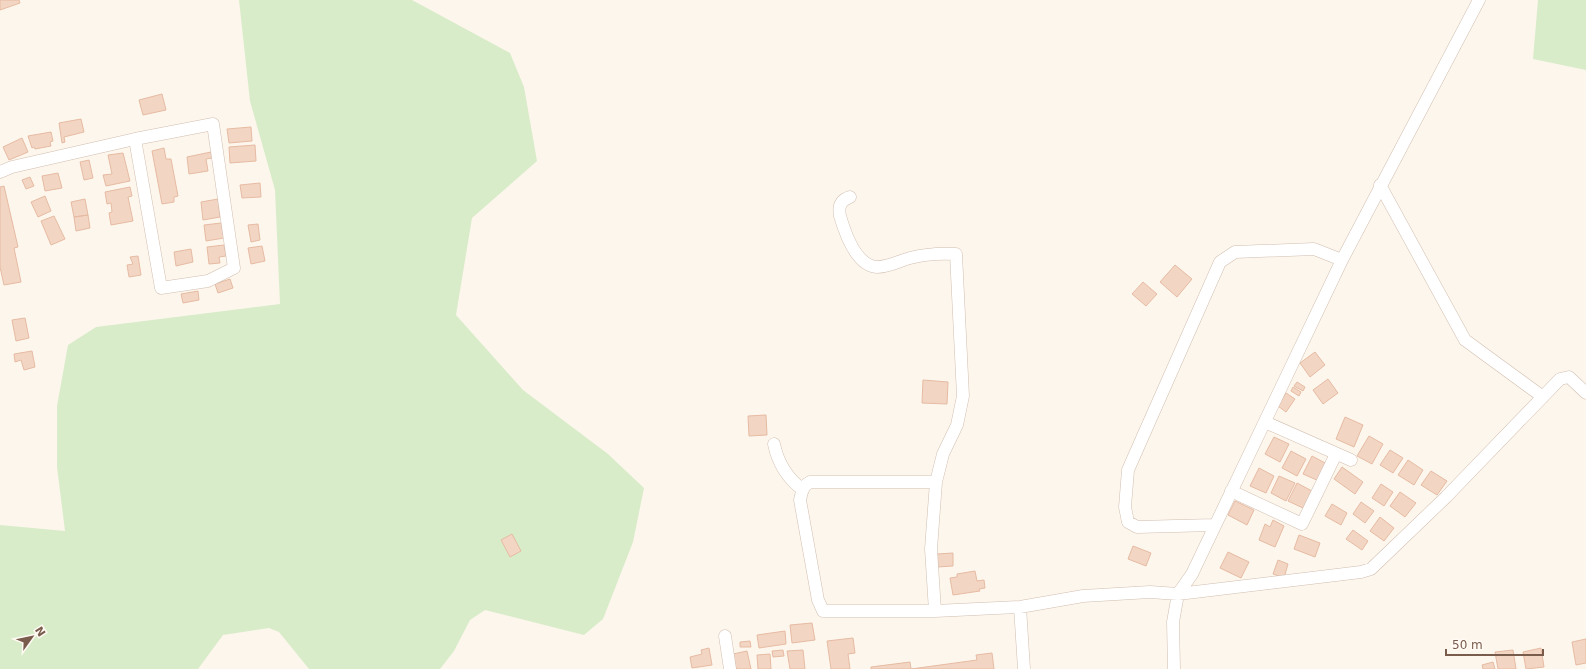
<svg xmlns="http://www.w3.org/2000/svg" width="1586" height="669" viewBox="0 0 1586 669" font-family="'DejaVu Sans',sans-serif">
	<rect width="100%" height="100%" fill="#fdf6ec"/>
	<path fill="#d8ecc9" d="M239,0h173l98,53 14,34 13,74 -65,57 -16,97 67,75 85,64 36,34 -11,54 -30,77 -19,16 -99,-25 -15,10 -16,31 -14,18h-131l-30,-37 -10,-4 -46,7 -25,34h-198v-144l65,6 -8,-64v-61l11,-61 28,-18 184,-23 -5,-114 -25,-89z
		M1538,0h48v70l-53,-11z"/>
	<path fill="#f3d5c3" stroke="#e6bba3" d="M0,0h19l1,3 -20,7z
		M162,94l4,16 -23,5 -4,-15z
		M81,119l3,13 -20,5 1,5 -3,1 -3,-20z
		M251,127l1,14 -23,2 -2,-14z
		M51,132l2,9 -3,1 1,4 -16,3 -1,-2 -2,1 -4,-12z
		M22,138l6,14 -19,8 -6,-13z
		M255,145l1,16 -26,2 -1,-16z
		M164,148l2,11h5l7,37 -4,1v5l-12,2 -10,-53z
		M211,152l1,6 -6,1 2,12 -19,3 -2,-17z
		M123,153l7,28 -24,5 -3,-11 9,-1 -4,-19z
		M89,160l4,18 -9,2 -4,-18z
		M58,173l4,15 -17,3 -3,-15z
		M30,177l4,9 -8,3 -4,-9z
		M260,183l1,14 -19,1 -2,-13z
		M4,186l14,61 -4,1 7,34 -17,3 -4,-18v-80z
		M130,187l2,9 -4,1 5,24 -22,4 -2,-12 3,-1 -1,-9 -4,1 -2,-12z
		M45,196l6,15 -13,6 -7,-15z
		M85,199l3,16 -14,2 -3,-15z
		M218,199l2,18 -17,3 -2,-18z
		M88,215l2,13 -14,3 -2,-14z
		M54,216l11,23 -14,6 -10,-24z
		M221,223l3,15 -18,3 -2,-16z
		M258,224l2,16 -9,2 -3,-17z
		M224,245l2,11 -7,1 1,6 -11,1 -2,-17z
		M262,246l3,15 -14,3 -3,-16z
		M191,249l2,13 -17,4 -2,-14z
		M138,256l3,19 -12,2 -2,-12 6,-1 -3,-7z
		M1175,265l17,14 -15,18 -17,-15z
		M230,279l3,9 -15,5 -3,-9z
		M1143,282l14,12 -11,12 -14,-12z
		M198,291l1,9 -16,3 -2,-9z
		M25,318l4,20 -13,3 -4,-21z
		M32,351l3,16 -11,3 -3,-10 -6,2 -1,-8z
		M1315,352l10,13 -15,12 -10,-14z
		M1328,379l10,14 -15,11 -10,-14z
		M923,380l25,2 -1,22 -25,-1z
		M1297,382l8,5 -2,4 -9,-5z
		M1293,387l8,5 -2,4 -8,-5z
		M1286,393l9,6 -9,13 -8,-6z
		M766,415l1,20 -18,1 -1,-20z
		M1345,417l18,8 -9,22 -18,-8z
		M1369,436l14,8 -11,20 -15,-8z
		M1274,437l15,7 -9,18 -15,-8z
		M1390,450l13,8 -10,15 -13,-8z
		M1291,451l15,8 -9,17 -15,-8z
		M1312,456l15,8 -8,17 -16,-7z
		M1408,460l15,10 -9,15 -16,-10z
		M1342,467l21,15 -8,12 -21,-15z
		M1259,468l15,8 -8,17 -16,-7z
		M1431,471l16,10 -10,14 -16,-10z
		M1279,476l16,7 -9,18 -15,-8z
		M1297,483l15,8 -9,17 -15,-7z
		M1381,484l12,8 -9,14 -12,-8z
		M1400,492l16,11 -11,14 -15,-11z
		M1235,501l19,9 -7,15 -19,-10z
		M1361,502l13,9 -9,12 -12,-9z
		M1332,504l15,9 -6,12 -16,-9z
		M1380,517l14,11 -10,13 -14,-10z
		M1273,520l11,6 -9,21 -16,-7 6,-16 5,3z
		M1353,530l15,11 -6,9 -16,-11z
		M512,534l9,17 -11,6 -9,-17z
		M1299,535l21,8 -5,14 -21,-8z
		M1133,546l18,7 -5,13 -18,-7z
		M1228,552l21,10 -8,16 -21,-10z
		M953,553v13l-16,1v-13z
		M1278,560l10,4 -4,14 -11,-4z
		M975,571l2,10 7,-1 1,8 -6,1 1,2 -27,4 -3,-17 7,-1v-3z
		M812,623l3,17 -23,3 -2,-18z
		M785,631l1,13 -27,4 -2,-13z
		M853,638l2,15 -7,1 2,15h-19l-4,-28z
		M1586,639v24l-10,2 -4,-23z
		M750,641l1,6h-11v-5z
		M709,648l3,17 -20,3 -2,-11 12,-3 -1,-4z
		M1541,648l3,19 -18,2 -3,-17z
		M783,650l1,6 -11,1 -1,-6z
		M803,650l2,19h-15l-3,-18z
		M1513,650l3,19h-18l-3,-17z
		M747,651l4,18h-15l-3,-15z
		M992,653l2,16h-123v-2l39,-5 1,7 66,-9 -1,-5z
		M770,654l1,15h-13l-1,-14z
		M1493,662l2,7h-12l-1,-4z"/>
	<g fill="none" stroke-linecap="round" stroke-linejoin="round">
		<defs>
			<path id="minor" d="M0,172l12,-5 123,-28 78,-15 21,144 -26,13 -47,7 -26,-149
				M1380,185l85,155 78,57
				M850,197c-9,3 -12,9 -10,19 5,17 16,50 37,51 12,0 22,-6 33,-9 15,-4 30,-5 46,-4l7,142 -6,29 -14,29 -7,28 -5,67 4,62
				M1265,422l86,38
				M774,444c4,20 13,34 29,46
				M936,482h-126l-7,5 -3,13 18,100 5,11h112l85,-4 63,-11 67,-4 28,2 183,-22 10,-3 75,-72 114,-118 9,-2 17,16
				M1231,491l71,33 34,-70
				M1214,525l-77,2 -9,-5 -3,-15 3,-37 92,-208 15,-10 79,-3 28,11
				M1020,607l4,62
				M725,636l5,33
				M1174,669l-1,-47 5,-28 14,-20 150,-314 137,-260"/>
		</defs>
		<use href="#minor" stroke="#d1beb0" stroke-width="13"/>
		<use href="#minor" stroke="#fff" stroke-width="12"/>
	</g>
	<g transform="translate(32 637) rotate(57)" stroke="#fffaf3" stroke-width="3" paint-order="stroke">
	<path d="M0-3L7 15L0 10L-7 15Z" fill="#7a5c4d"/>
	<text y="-6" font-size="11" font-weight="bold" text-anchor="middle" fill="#7a5c4d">N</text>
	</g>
	<path d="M1446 649v6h97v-6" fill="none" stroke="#7a5c4d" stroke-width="2"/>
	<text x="1452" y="649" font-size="12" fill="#7a5c4d" stroke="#fffaf3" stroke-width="3" paint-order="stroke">50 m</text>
</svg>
